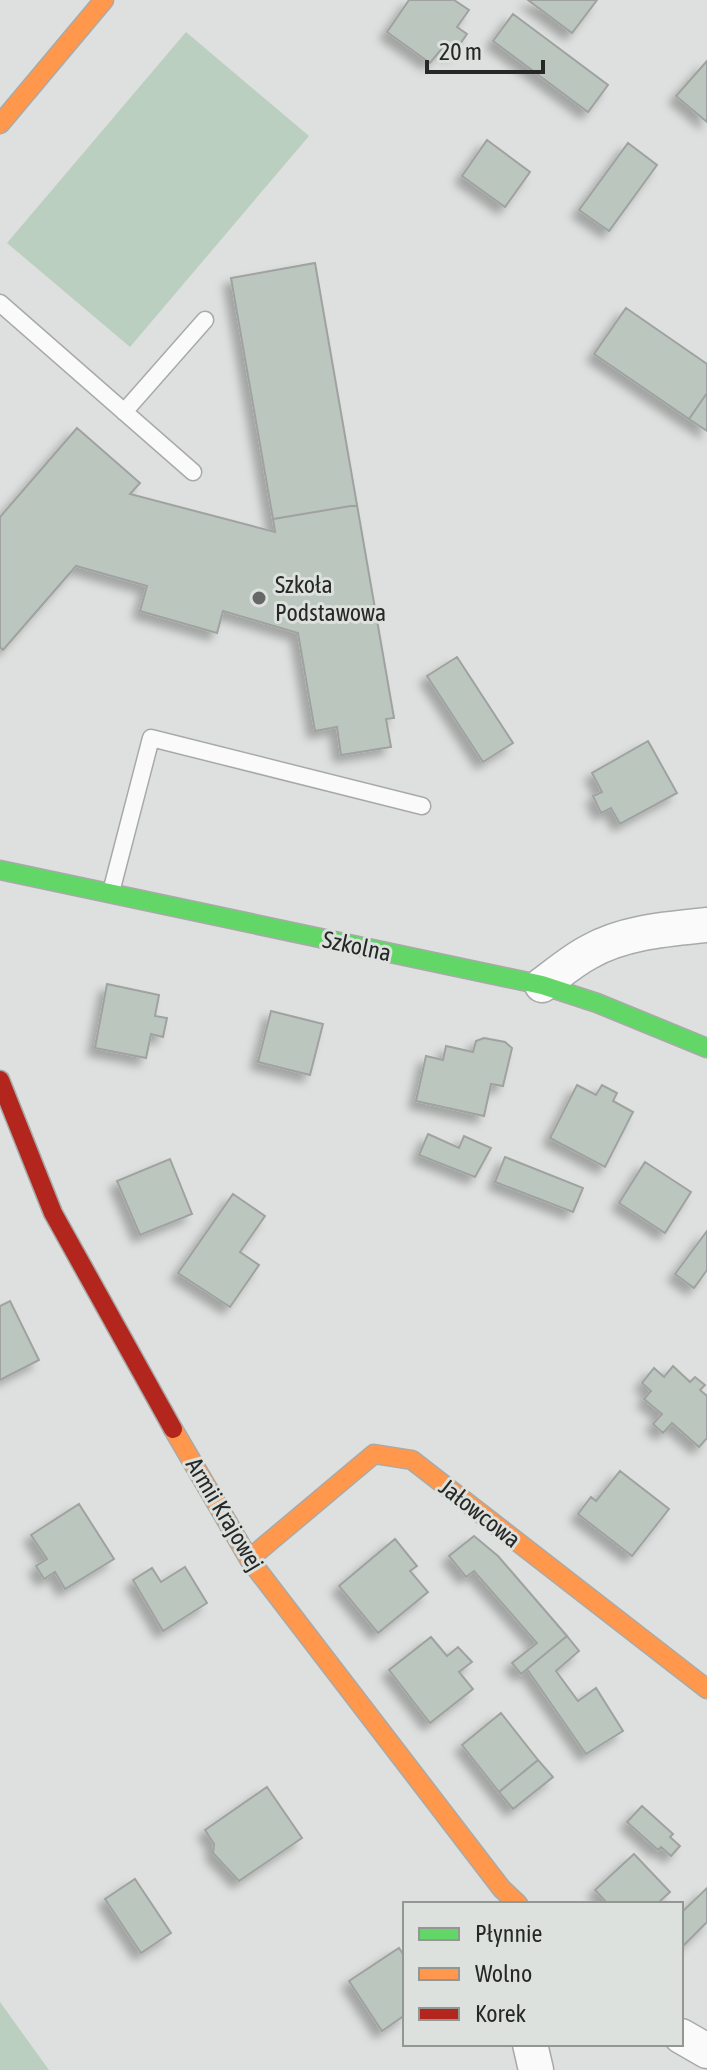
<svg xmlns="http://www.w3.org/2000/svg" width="707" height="2070" viewBox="0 0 707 2070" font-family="'Asap Condensed',sans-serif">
	<defs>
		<filter id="shadow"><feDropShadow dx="-7" dy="7" stdDeviation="4" flood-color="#0004"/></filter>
	</defs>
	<rect width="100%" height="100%" fill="#dde0de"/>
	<path fill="#bbcfc0" d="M186,32l123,104 -179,211 -123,-104z
		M0,2002l49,68h-49z"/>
	<path fill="#bbc7be" stroke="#a0a2a1" stroke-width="2" filter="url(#shadow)" d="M409,0h45l15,10 -12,17 10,7 -14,20 -10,-7 -13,16 -43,-31z
		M528,0h69l-25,33z
		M513,14l95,71 -20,27 -95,-71z
		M707,61v61l-31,-26z
		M487,140l43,32 -25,35 -43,-31z
		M628,143l29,22 -48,66 -30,-21z
		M315,263l42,242 -84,14 -42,-241z
		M626,308l81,56v29l-18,26 -95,-65z
		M707,393v38l-18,-12z
		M77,428l63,55 -10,11 145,38 -2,-13 84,-14 37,213 -8,1 5,28 -50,8 -4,-28 -22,4 -17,-98 -75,-22 -6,22 -77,-22 7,-25 -71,-20 -73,84 -3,-3v-130z
		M457,657l56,86 -30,19 -56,-86z
		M648,741l29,52 -57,31 -9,-16 -10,5 -8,-17 9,-4 -10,-19z
		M107,984l52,11 -4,21 12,2 -4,19 -12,-3 -5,24 -51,-10z
		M271,1011l52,13 -13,51 -52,-13z
		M484,1038l21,4 7,6 -9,38 -12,-2 -7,32 -68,-15 10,-45 17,4 3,-14 27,6 3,-11z
		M577,1085l19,10 6,-10 15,8 -4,8 20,11 -28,55 -55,-29z
		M428,1134l31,14 5,-12 27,12 -16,29 -56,-22z
		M505,1157l78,31 -10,24 -78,-30z
		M170,1159l22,55 -52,21 -23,-54z
		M645,1162l46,30 -26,41 -46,-30z
		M233,1194l32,22 -25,36 19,13 -29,42 -52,-34z
		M707,1231v39l-13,18 -19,-14z
		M10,1301l29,59 -39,20v-74z
		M673,1366l17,16 5,-5 10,8 -5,5 7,6v42l-8,9 -27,-24 -9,10 -10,-9 9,-10 -18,-15 7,-8 -9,-8 12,-15 10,9z
		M620,1471l49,38 -37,47 -54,-42 13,-17 5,4z
		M79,1504l35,55 -49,30 -10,-17 -11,7 -8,-13 11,-7 -16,-24z
		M474,1536l24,20 69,80 -46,38 -9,-11 25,-20 -63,-72 -8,6 -17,-21z
		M395,1539l22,27 -7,5 18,21 -50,41 -39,-47z
		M185,1567l22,36 -44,28 -30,-51 19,-12 9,14z
		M567,1636l12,15 -23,20 22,30 18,-13 27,43 -37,23 -59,-85z
		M431,1637l16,19 11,-9 14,15 -13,10 14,17 -43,34 -41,-53z
		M501,1713l37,47 -39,32 -37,-47z
		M538,1760l15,17 -40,32 -14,-17z
		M267,1787l35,51 -63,43 -26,-28 1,-9 -9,-14z
		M642,1806l31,28 -3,3 10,9 -9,10 -10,-9 -3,3 -31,-28z
		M634,1854l36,38 -13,12h-49l-13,-14z
		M135,1879l36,54 -30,20 -36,-54z
		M707,1888v34l-26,26v-35z
		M399,1948l6,9v58l-23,16 -33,-50z"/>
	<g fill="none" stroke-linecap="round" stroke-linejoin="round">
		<defs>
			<path id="lane" d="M0,303l193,169
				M124,412l81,-92
				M111,892l40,-154 271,68"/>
			<path id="street" d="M542,985c15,-11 30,-24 47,-33 35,-20 79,-23 118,-27
				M681,2036l26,15
				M530,2044l6,26"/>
			<path id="fast" d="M0,870l542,115 55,18 110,45"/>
			<path id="slow" d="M0,124l104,-124
				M173,1429l76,130 253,330 16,15
				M249,1559l125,-105 38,6 295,229"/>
			<path id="jam" d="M0,1080l53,133 120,216"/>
		</defs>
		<use href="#lane" stroke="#a8aaa9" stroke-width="19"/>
		<use href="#street" stroke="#a8aaa9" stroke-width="37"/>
		<use href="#fast" stroke="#a8aaa9" stroke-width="21"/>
		<use href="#slow" stroke="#a8aaa9" stroke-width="21"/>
		<use href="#jam" stroke="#a8aaa9" stroke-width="21"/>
		<use href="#lane" stroke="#fafafa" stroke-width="16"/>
		<use href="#street" stroke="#fafafa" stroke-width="34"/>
		<use href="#fast" stroke="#63d668" stroke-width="18"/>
		<use href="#slow" stroke="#ff974d" stroke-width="18"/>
		<use href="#jam" stroke="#b3261e" stroke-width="18"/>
	</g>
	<circle fill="#666867" stroke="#dce1dd" stroke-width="3" cx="259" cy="598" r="8"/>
	<g text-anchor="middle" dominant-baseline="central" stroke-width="6" stroke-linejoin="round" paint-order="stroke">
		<g font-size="24" fill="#262827" stroke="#dce1dd" text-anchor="start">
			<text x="275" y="584">Szkoła<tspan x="275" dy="28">Podstawowa</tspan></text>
		</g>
		<g font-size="24" fill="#262827" stroke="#dce1dd">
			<text transform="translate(357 946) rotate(12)">Szkolna</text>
			<text transform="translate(480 1513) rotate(38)">Jałowcowa</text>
			<text transform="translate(225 1514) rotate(59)">Armii Krajowej</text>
		</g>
	</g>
	<rect x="403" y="1902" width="280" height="144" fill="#dce1dd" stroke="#939794" stroke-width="2"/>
	<rect x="419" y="1928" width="40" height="12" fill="#63d668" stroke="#939794" stroke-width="2"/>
	<text x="475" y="1942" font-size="24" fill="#262827">Płynnie</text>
	<rect x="419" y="1968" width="40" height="12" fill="#ff974d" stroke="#939794" stroke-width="2"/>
	<text x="475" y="1982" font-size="24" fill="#262827">Wolno</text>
	<rect x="419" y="2008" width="40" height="12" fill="#b3261e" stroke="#939794" stroke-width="2"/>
	<text x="475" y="2022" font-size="24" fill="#262827">Korek</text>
	<path d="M427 60v12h116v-12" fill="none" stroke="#262827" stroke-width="4"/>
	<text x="439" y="60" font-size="24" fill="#262827" stroke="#dce1dd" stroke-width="6" paint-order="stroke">20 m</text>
</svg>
